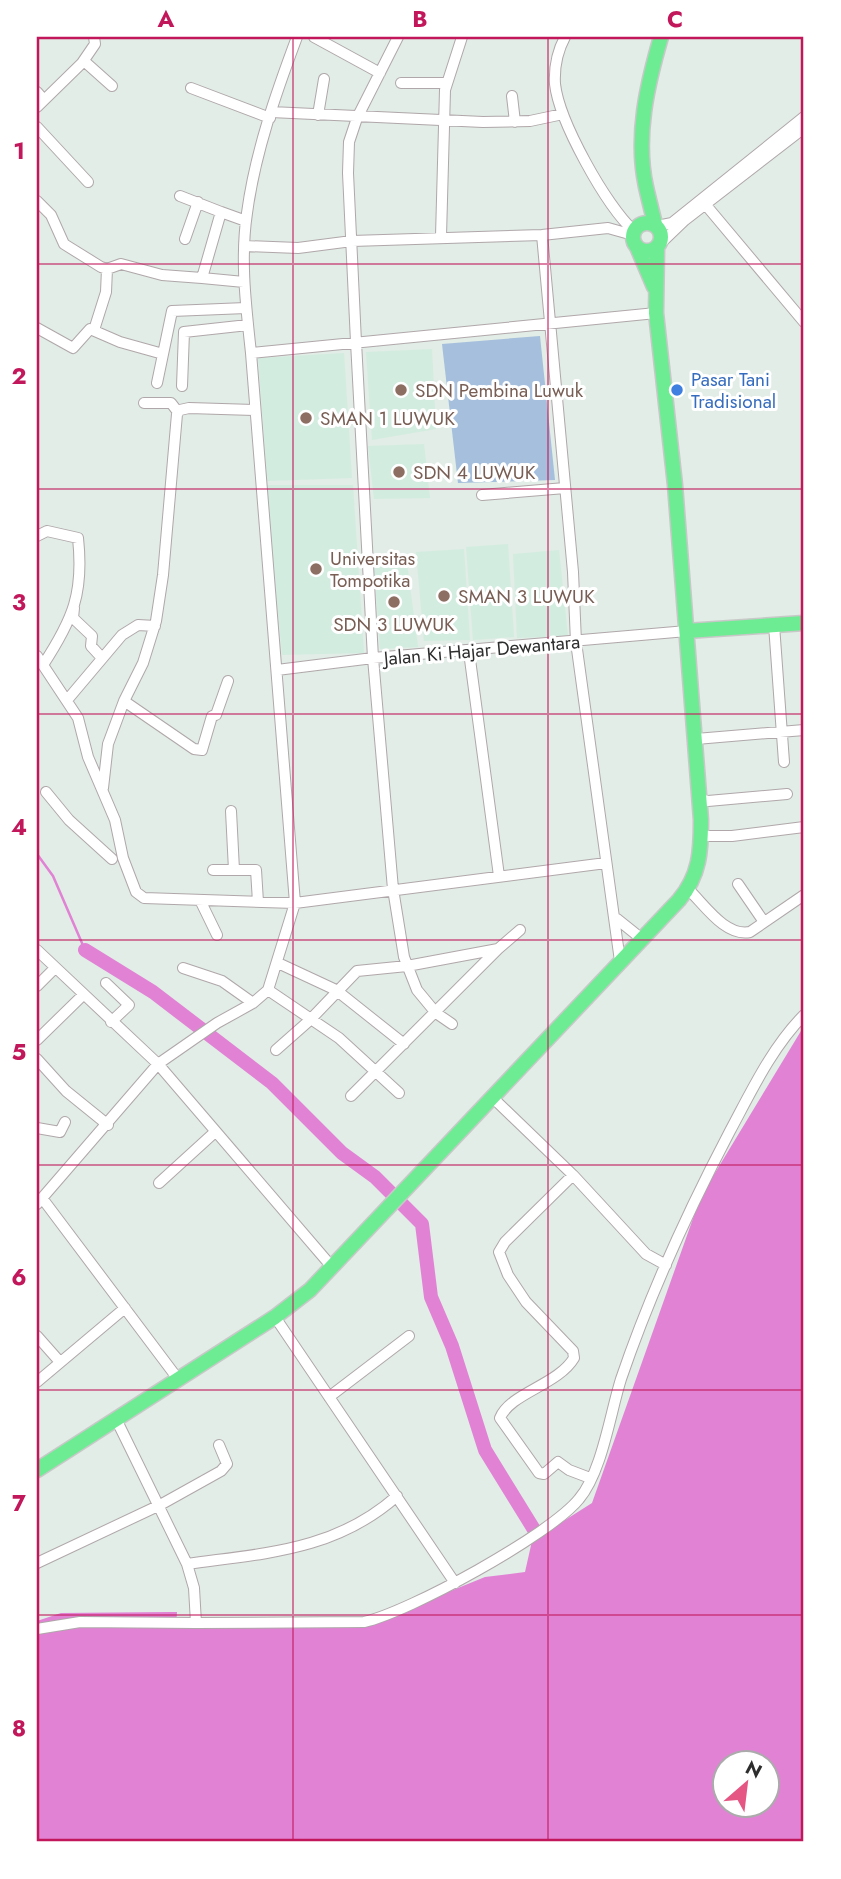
<svg xmlns="http://www.w3.org/2000/svg" width="841" height="1879" viewBox="0 0 841 1879" font-family="Jost,sans-serif">
	<rect width="100%" height="100%" fill="#e1ede6"/>
	<path fill="#d3ece0" d="M432,349l4,80 -64,11 -6,-88z
		M344,353l8,125 -85,3 -9,-123z
		M424,444l6,54 -56,1 -6,-53z
		M265,485h88l11,168 -82,2z
		M508,544l6,93 -41,3 -7,-93z
		M464,549l6,91 -46,1 -8,-89z
		M559,550l9,86 -51,2 -4,-84z
		M406,555l12,92 -38,2 -7,-93z"/>
	<path fill="#a5bfdc" d="M540,336l15,144 -97,3 -16,-139z"/>
	<path fill="#e182d5" fill-rule="evenodd" d="M804,1026v816h-767v-221l24,-8 110,-1h6l-1,13 186,2 123,-50 40,-5 7,-31 60,-38 109,-307zM726,1764h42v42h-42z"/>
	<g fill="none" stroke-linecap="round" stroke-linejoin="round">
		<path stroke="#e182d5" stroke-width="2.5" d="M37,854l16,22 32,74"/>
		<path stroke="#e182d5" stroke-width="14" d="M85,950l68,42 119,91 70,70 33,24 47,47 9,73 21,49 33,104 53,86"/>
		<defs>
			<path id="minor" d="M314,37l66,36
				M398,37l-41,81 -8,24 -1,31 8,169 17,316 20,231 11,68 13,33 19,23 16,11
				M565,37c-8,15 -11,30 -10,47 4,37 51,122 79,147
				M84,61l28,25
				M401,83h46
				M191,88l79,30
				M37,92l7,8
				M512,96l3,26
				M37,107l45,-44 13,-19 -1,-7
				M271,112l212,10 47,-1 33,-7
				M318,115l6,-36
				M37,127l51,55
				M180,196l41,16
				M37,201l14,14 13,29 37,23 6,2 14,-5 41,11 40,3
				M705,204l99,118
				M657,226l15,-3 132,-106
				M542,235l31,337 3,70 44,319
				M441,236l4,-146 17,-53
				M185,239l13,-37
				M660,244l25,-24 119,-92
				M244,246l54,2 54,-7 190,-6 66,-7 25,7
				M244,282l-42,-4 19,-66 25,9
				M37,328l36,20 17,-19 30,13 43,12
				M94,330l12,-38 1,-23
				M251,353c-5,-47 -11,-93 -4,-140 8,-60 29,-120 50,-176
				M157,383l15,-72 74,-3
				M182,386l2,-54 64,-7
				M144,403h27l7,9
				M482,495l83,-7
				M37,536l10,-5 31,7c6,55 -5,81 -35,127
				M74,608l-1,10 19,18 -1,10 11,12
				M774,625l10,137
				M469,652l30,224
				M37,656l41,62 10,39 27,63 8,38 13,34 8,6 151,5 311,-40
				M277,670l96,-12 314,-27
				M68,699l54,-64 16,-10 17,1
				M124,701l70,48 8,1 10,-34 4,-1 12,-34
				M696,739l108,-9
				M103,788l5,-44 16,-43 19,-38 13,-42 7,-46 14,-161 3,-4 9,-2 65,2
				M46,792l23,28 43,39
				M699,799l9,2 79,-7
				M231,811l3,59
				M701,836h31l72,-9
				M213,870h43l2,32
				M738,884l26,38
				M688,889c16,15 37,48 62,43l54,-37
				M200,900l17,35
				M617,919l25,20
				M37,950l121,114 174,203
				M278,963l58,27 68,54
				M183,968l39,13 31,22
				M106,983l23,22 -18,17
				M37,986l17,-17
				M268,990l71,48 60,55
				M37,1040l46,-45
				M276,1050l34,-30 47,-49 50,-5 91,-17 22,-19
				M37,1059l29,32 42,34
				M351,1096l147,-147
				M492,1097l81,78 -68,67 -6,10 9,23 18,27 47,49 1,7c-16,27 -64,35 -74,60l39,55 5,1 14,-12 11,8 21,8
				M37,1128l23,4 5,-10
				M573,1175l73,79 20,11
				M159,1183l56,-51
				M42,1198l136,181
				M37,1204l121,-140 59,-41 36,-20 15,-13 27,-87 -44,-550 405,-40
				M275,1317l180,266
				M37,1336l23,26
				M37,1382l88,-74
				M329,1397l80,-61
				M116,1419l71,145 7,24 2,35 168,-1c45,-10 186,-87 215,-123 23,-27 31,-85 42,-120 29,-85 67,-168 109,-248 21,-39 42,-84 74,-116
				M37,1563l123,-58 61,-34 6,-7 -8,-19
				M187,1564c78,-11 148,-13 210,-68
				M37,1629l43,-7 116,1"/>
			<path id="highway" d="M633 237a14 14 0 1 1 28 0a14 14 0 1 1-28 0Z
				M655,224c-3,-12 -6,-24 -9,-37 -11,-50 1,-102 15,-150
				M637,247l17,40
				M687,631l117,-8
				M37,1470l238,-153 35,-27 369,-390c21,-25 22,-49 22,-80l-26,-335 -19,-172 1,-65"/>
		</defs>
		<use href="#minor" stroke="#b0a7aa" stroke-width="12"/>
		<use href="#highway" stroke="#c8c8c8" stroke-width="17"/>
		<use href="#minor" stroke="#fff" stroke-width="10"/>
		<use href="#highway" stroke="#6dec93" stroke-width="14"/>
	</g>
	<path fill="none" stroke="#c2185b" stroke-width="2" stroke-opacity="0.55" d="M293,37v1805M548,37v1805M37,264h767M37,489h767M37,714h767M37,940h767M37,1165h767M37,1390h767M37,1615h767"/>
	<g fill="#8d6e63" stroke="#fff" stroke-width="2.5">
		<circle cx="401" cy="390" r="7"/>
		<circle cx="306" cy="418" r="7"/>
		<circle cx="399" cy="472" r="7"/>
		<circle cx="316" cy="569" r="7"/>
		<circle cx="444" cy="596" r="7"/>
		<circle cx="394" cy="602" r="7"/>
	</g>
	<circle fill="#3f7fe0" stroke="#fff" stroke-width="2.5" cx="677" cy="390" r="7"/>
	<g text-anchor="middle" dominant-baseline="central" stroke-width="6" stroke-linejoin="round" paint-order="stroke">
		<g font-size="19" fill="#366cbe" stroke="#fff" text-anchor="start">
			<text x="691" y="379">Pasar Tani<tspan x="691" dy="22">Tradisional</tspan></text>
		</g>
		<g font-size="19" fill="#785e54" stroke="#fff" text-anchor="start">
			<text x="415" y="390">SDN Pembina Luwuk</text>
			<text x="320" y="418">SMAN 1 LUWUK</text>
			<text x="413" y="472">SDN 4 LUWUK</text>
			<text x="330" y="558">Universitas<tspan x="330" dy="22">Tompotika</tspan></text>
			<text x="458" y="596">SMAN 3 LUWUK</text>
			<text x="394" y="624" text-anchor="middle">SDN 3 LUWUK</text>
		</g>
		<g font-size="19" fill="#2d2d2d" stroke="#fff">
			<text transform="translate(482 650) rotate(-5)">Jalan Ki Hajar Dewantara</text>
		</g>
	</g>
	<rect width="841" height="1879" fill="none" stroke="#ffffff" stroke-width="77"/>
	<g transform="translate(746 1784) rotate(28)"><circle r="33" fill="#ffffff" stroke="#ababab" stroke-width="2"/>
	<path d="M0-5L12 26L0 18L-12 26Z" fill="#e55684"/>
	<text y="-10" font-size="19" font-weight="bold" text-anchor="middle" fill="#2d2d2d">N</text>
	</g>
	<rect x="38" y="38" width="764" height="1802" fill="none" stroke="#c2185b" stroke-width="2.5"/>
	<g font-size="23" text-anchor="middle" font-weight="bold" fill="#c2185b">
		<text x="166" y="27">A</text>
		<text x="420" y="27">B</text>
		<text x="675" y="27">C</text>
		<text x="19" y="159">1</text>
		<text x="19" y="384">2</text>
		<text x="19" y="610">3</text>
		<text x="19" y="835">4</text>
		<text x="19" y="1060">5</text>
		<text x="19" y="1285">6</text>
		<text x="19" y="1511">7</text>
		<text x="19" y="1736">8</text>
	</g>
</svg>
